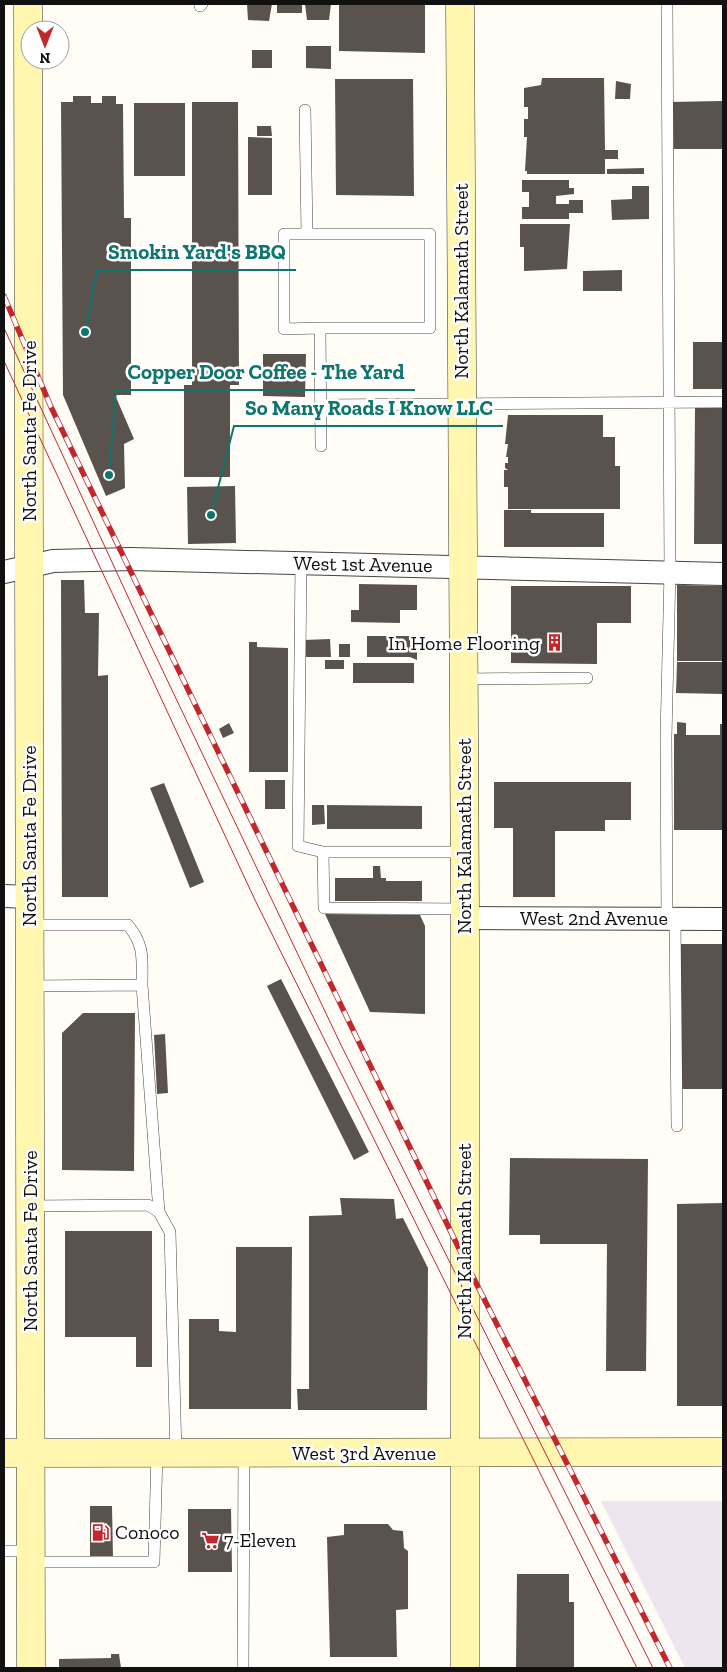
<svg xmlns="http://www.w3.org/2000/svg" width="727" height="1672" viewBox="0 0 727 1672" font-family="'Zilla Slab',serif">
	<rect width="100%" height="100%" fill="#fffdf5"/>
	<path fill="#eee6ef" d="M601,1501h122v167h-38z"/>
	<path fill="#5a524d" d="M247,4h25l-3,17 -21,-1z
		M277,4h25v9h-25z
		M305,4h26l-2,16h-22z
		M339,4h86v49l-86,-2z
		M306,46h25v23l-25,-1z
		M252,50h20v18h-20z
		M542,78h62l1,72h13v9h-13v15h-78v-3h-2l2,-34h-3v-18h4v-12h-4v-19l17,-3z
		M335,79h78l1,117 -78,-1z
		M616,81l15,3 -1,15h-15z
		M73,96h18v7h11v-7h14v8h7l1,114h7v177h-16l19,44 -10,5 1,44 -19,8 -43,-101 -2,-293h12z
		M723,101v48h-53l-1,-47z
		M192,102h46l1,283h-9v92h-46v-92h8z
		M134,103h51v73h-51z
		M257,126h14l1,10h-15z
		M248,137l24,1v57h-24z
		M644,168v6h-37v-5z
		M522,180h47v8h5v6l-18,2v8h13v-4h14v13h-14v6h-47v-12h7v-15h-7z
		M632,186h17v33l-37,1 -1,-20 21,-1z
		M520,224h50l-3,45 -43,2v-24h-4z
		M622,270v21h-39v-20z
		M693,342h30v47h-30z
		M263,354h43l-1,43 -42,-1z
		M695,407h28v137h-29z
		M508,415h95v22h12v29h5v43h-112v-22h-4v-17h4l-3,-2v-5h3v-6h-2l2,-13h-3z
		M235,486l1,57 -48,1 -1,-57z
		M504,510h27v3h73v34h-100z
		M61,580h23l1,33h14l-1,63 10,-1v222h-46z
		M359,584l58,1v25h-17v13l-49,-1v-12h8z
		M677,585l46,1v75h-46z
		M511,586h120v37h-34v41l-86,-1z
		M367,636h43v10h7v14l-7,-3h-43z
		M330,639l1,18h-26l-1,-17z
		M249,642h8v5l31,1v124h-39z
		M339,644h11v13h-11z
		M325,660h19v9h-19z
		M677,662h46v32l-47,-1z
		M353,663h61v20h-61z
		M677,722l9,1v12h34v-11h3v106h-49v-96h3z
		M229,723l5,10 -11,5 -4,-9z
		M265,780h20v29h-20z
		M494,782h137v38h-26v11h-50v66h-42v-69h-19z
		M164,783l40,99 -14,6 -40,-100z
		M312,805h12l1,19 -13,1z
		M327,805l95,1v23h-95z
		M373,866h7l1,12h5v3h36v20h-87v-23h38z
		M325,914l95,1 5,11v88l-55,-2z
		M676,944h47v145h-46z
		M281,979l88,173 -15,8 -87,-174z
		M83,1013h52l-1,158 -72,-1v-137z
		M165,1034l3,59 -11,1 -3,-59z
		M510,1158l138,1 -2,212h-40l1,-127h-67v-9h-31z
		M340,1198l54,1 2,20 7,-1 25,50 -1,142h-129l-1,-21h12v-173l33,-1z
		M723,1203v203h-46v-202z
		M65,1231h87v136h-16v-30h-71z
		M236,1247h56l-1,162h-102v-90h30v12l17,1z
		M90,1506h22l1,52h-23z
		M188,1509h43l1,63h-44z
		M344,1524h44l5,6 10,1 1,17 4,3v58l-12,1 1,47h-67l-3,-120 17,-2z
		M517,1574h52v28h5v66h-58z
		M111,1654h8l2,14h-62v-9l52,-1z"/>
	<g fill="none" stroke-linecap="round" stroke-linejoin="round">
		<defs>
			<path id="lane" d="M667,4l3,568 -4,165 1,182
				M200,6l2,-2
				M305,110l2,124
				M320,328h110v-94h-146v95l36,-1 1,118
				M321,405l402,-3
				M301,562l-3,284 25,6
				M463,679l124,-1
				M464,852h-141l1,56 141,1
				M675,919l2,207
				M30,925h98c17,21 14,34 14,60
				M30,986l112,-1 17,227
				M30,1206l118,-1 11,7 11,20 6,221
				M4,1551h27
				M31,1562h123l3,-109
				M243,1668l1,-215"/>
			<path id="street" d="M4,572l49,-11 78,-2 592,15
				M4,896l26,1
				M465,918l258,1"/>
			<path id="secondary" d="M28,4l3,1664
				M460,4l5,905v759
				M4,1453l719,-1"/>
		</defs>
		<use href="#lane" stroke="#444" stroke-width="12"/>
		<use href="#street" stroke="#444" stroke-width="24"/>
		<use href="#secondary" stroke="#333" stroke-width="29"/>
		<use href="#lane" stroke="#fff" stroke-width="11"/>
		<use href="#street" stroke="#fff" stroke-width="22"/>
		<use href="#secondary" stroke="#fff6b0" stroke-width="28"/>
		<path stroke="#c4262e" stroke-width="1" d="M4,328l137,297 201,422 311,621
			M4,361l251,539 382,768"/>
		<defs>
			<path id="rail" d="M4,296l47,111 414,854 205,407"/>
		</defs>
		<use href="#rail" stroke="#c4262e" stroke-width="5.5"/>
		<use href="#rail" stroke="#fff" stroke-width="4" stroke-dasharray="11" stroke-linecap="butt"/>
	</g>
	<defs>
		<symbol id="building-bare" viewBox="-9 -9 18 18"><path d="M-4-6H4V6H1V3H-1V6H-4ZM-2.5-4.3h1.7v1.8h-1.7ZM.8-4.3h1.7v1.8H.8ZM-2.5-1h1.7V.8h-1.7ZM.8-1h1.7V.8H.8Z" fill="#c4262e" stroke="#fff" stroke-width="2.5" paint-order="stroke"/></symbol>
		<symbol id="fuel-bare" viewBox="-9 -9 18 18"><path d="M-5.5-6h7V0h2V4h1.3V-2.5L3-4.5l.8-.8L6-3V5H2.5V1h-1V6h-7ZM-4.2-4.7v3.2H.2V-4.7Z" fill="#c4262e" stroke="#fff" stroke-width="2.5" paint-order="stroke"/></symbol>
		<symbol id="supermarket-bare" viewBox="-9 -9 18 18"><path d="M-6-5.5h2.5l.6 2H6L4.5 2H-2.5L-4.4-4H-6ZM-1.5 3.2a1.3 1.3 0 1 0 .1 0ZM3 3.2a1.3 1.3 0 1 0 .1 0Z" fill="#c4262e" stroke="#fff" stroke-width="2.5" paint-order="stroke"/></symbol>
	</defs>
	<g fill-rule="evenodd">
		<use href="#building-bare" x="542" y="630" width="25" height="25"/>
		<use href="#fuel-bare" x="88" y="1520" width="25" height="25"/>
		<use href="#supermarket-bare" x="198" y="1528" width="25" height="25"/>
	</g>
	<g text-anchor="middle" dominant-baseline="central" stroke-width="5" stroke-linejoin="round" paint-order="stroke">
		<g font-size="20" fill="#111" stroke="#fff">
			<text transform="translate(461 281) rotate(-90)">North Kalamath Street</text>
			<text transform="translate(29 431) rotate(-90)">North Santa Fe Drive</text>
			<text transform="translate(363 564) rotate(1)">West 1st Avenue</text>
			<text transform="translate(29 836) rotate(-90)">North Santa Fe Drive</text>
			<text transform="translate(464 836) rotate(-90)">North Kalamath Street</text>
			<text x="594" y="918">West 2nd Avenue</text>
			<text transform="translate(30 1241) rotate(-90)">North Santa Fe Drive</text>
			<text transform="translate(464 1241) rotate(-90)">North Kalamath Street</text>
			<text x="364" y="1453">West 3rd Avenue</text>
		</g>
		<g font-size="20" fill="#111" stroke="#fff" text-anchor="start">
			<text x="540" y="643" text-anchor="end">In Home Flooring</text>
			<text x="115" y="1532">Conoco</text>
			<text x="224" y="1540">7-Eleven</text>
		</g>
	</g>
	<path fill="none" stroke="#0f766e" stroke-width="2" d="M85 332L97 270H296M109 475L116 390H415M211 515L234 426H503"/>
	<g fill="#0f766e" stroke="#fff" stroke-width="2">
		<circle cx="85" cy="332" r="5"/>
		<circle cx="109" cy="475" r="5"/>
		<circle cx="211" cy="515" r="5"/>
	</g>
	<g font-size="21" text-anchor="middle" font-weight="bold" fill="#0f766e" stroke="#fff" stroke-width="5" stroke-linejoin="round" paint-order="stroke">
		<text x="197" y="259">Smokin Yard's BBQ</text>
		<text x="266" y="379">Copper Door Coffee - The Yard</text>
		<text x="369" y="415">So Many Roads I Know LLC</text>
	</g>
	<rect width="727" height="1672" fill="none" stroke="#111111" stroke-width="10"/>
	<g transform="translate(45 45) rotate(180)"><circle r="24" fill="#ffffff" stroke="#a0a0a0"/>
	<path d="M0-4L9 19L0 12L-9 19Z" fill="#c4262e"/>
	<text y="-8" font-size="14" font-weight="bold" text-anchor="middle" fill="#111111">N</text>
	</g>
</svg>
